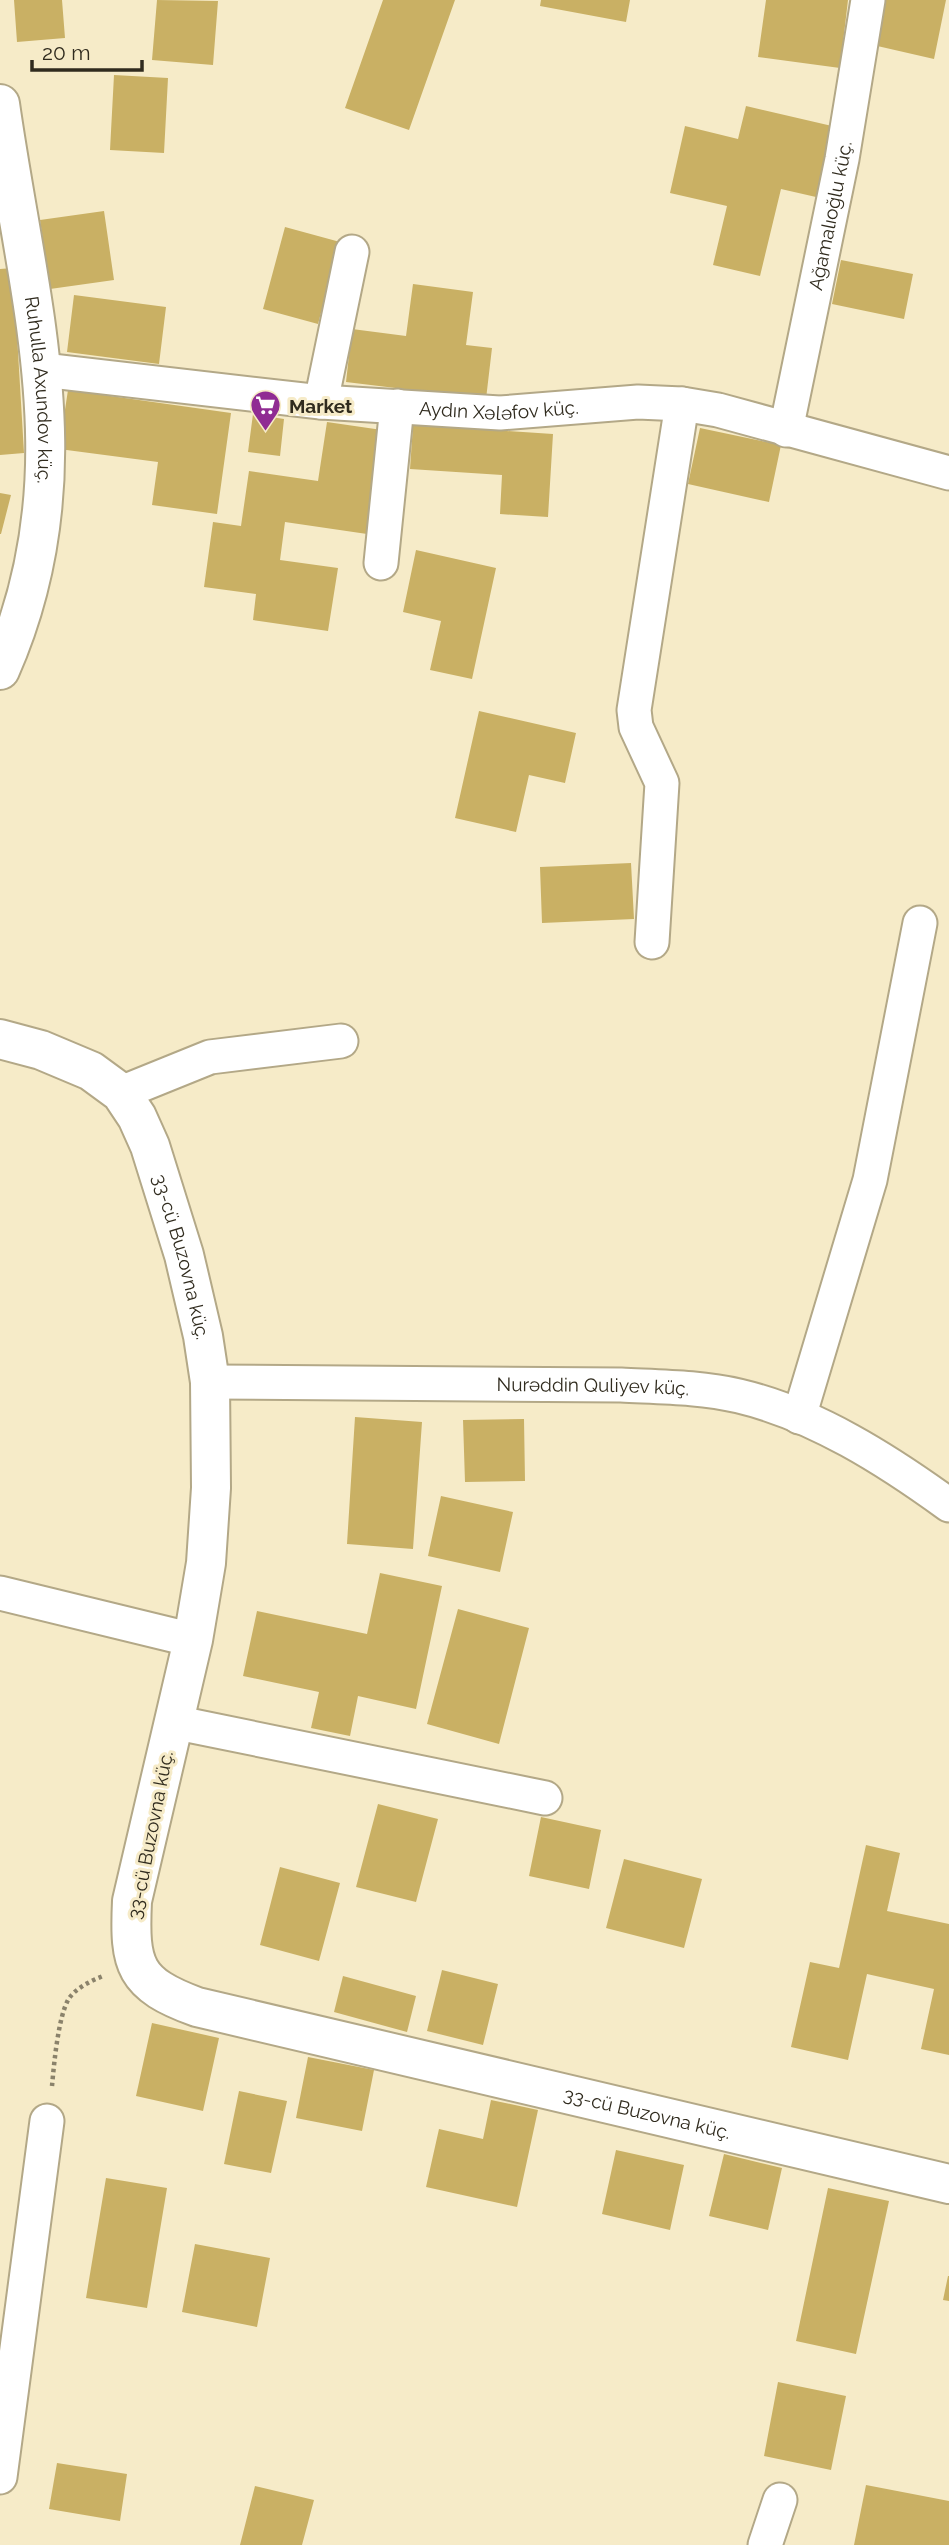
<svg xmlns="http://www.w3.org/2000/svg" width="949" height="2545" viewBox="0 0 949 2545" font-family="Raleway,sans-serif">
	<rect width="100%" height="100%" fill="#f6ebc8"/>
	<path fill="#c9b064" d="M14,0h48l3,38 -48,4z
		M157,0l61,1 -5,64 -61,-5z
		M383,0h72l-46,130 -64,-22z
		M541,0h89l-4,22 -86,-16z
		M766,0h82l-8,68 -82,-11z
		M882,0h64l-12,59 -61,-14z
		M114,75l54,3 -4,75 -54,-3z
		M746,106l86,20 -16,71 -35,-8 -21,87 -47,-11 14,-59 -57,-13 15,-67 53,13z
		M104,211l10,69 -64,9 -10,-69z
		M285,227l55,15 -22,82 -55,-15z
		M841,260l72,14 -9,45 -72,-15z
		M13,268l11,185 -24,2v-186z
		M413,284l60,8 -7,53 26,3 -6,51 -140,-17 6,-53 54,7z
		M74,295l92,12 -7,57 -92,-12z
		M68,390l163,23 -14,101 -65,-9 6,-43 -99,-13z
		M253,414l31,5 -4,37 -32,-4z
		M327,422l55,8 -15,104 -82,-12 -5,38 58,8 -10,63 -75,-11 3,-26 -52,-7 9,-65 28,4 8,-55 69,10z
		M413,425l140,9 -5,83 -48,-3 2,-39 -92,-6z
		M700,428l81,17 -12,57 -81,-18z
		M0,493l11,2 -10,39h-1z
		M416,550l80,18 -24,111 -42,-9 11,-49 -38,-9z
		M479,711l97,22 -11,50 -36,-8 -13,57 -61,-14z
		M631,863l3,56 -92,4 -2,-56z
		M355,1417l67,5 -9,127 -66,-5z
		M524,1419l1,62 -60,1 -2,-62z
		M441,1496l72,16 -13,60 -72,-16z
		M380,1573l62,13 -26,123 -58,-13 -8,40 -39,-8 8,-36 -76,-16 14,-65 110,23z
		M458,1609l71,19 -30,116 -72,-20z
		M378,1804l60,15 -22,83 -60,-15z
		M541,1817l60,13 -12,59 -60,-13z
		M866,1845l34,8 -13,58 62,13v131l-28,-6 13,-60 -67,-15 -19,86 -57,-13 19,-85 29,6z
		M624,1859l78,20 -18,69 -78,-20z
		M280,1867l60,16 -21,78 -59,-16z
		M442,1970l56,14 -15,61 -56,-14z
		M343,1976l73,20 -9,36 -73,-20z
		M152,2023l67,15 -16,73 -67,-15z
		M308,2057l66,13 -12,61 -66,-13z
		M239,2091l48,10 -16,72 -47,-9z
		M491,2100l47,10 -21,97 -91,-20 13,-58 44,10z
		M616,2150l68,15 -14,65 -68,-16z
		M724,2154l58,14 -14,62 -59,-14z
		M106,2178l61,10 -20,120 -61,-10z
		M828,2188l61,13 -33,153 -60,-13z
		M195,2244l75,14 -13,69 -75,-15z
		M948,2276h1v25l-6,-1z
		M778,2382l68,14 -15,74 -67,-14z
		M57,2463l70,11 -7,47 -71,-12z
		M866,2485l83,16v44h-95z
		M255,2486l59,14 -12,45h-62z"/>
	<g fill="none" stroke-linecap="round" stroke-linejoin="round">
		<defs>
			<g id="street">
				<path id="s1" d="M43,370l278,32 179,11 138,-11 44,2 36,6 231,63"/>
				<path d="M321,402l31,-150"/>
				<path id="s2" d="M786,430l56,-271 26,-159"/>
				<path d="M381,563l16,-157"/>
				<path d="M652,942l10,-159 -26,-56 -2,-17 48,-306"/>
				<path d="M121,1093l89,-36 131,-16"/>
				<path id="s3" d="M210,1382l411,3c40,2 80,2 118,11 76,18 148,64 210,109"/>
				<path d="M799,1417l71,-237 50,-257"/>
				<path d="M0,1593l193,47"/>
				<path d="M173,1722l372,76"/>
				<path d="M0,2477l47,-356"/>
				<path d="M765,2545l15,-45"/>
			</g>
			<g id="secondary">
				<path id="s4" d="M0,104c28,198 86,372 0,566"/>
				<path id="s5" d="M0,1039l41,11 50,21 30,22 16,24 13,29 34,109 19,81 7,46 1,106 -5,75 -13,77 -61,261c-3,65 2,83 65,106l752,177"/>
			</g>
		</defs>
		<use href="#street" stroke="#b3a887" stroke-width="37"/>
		<use href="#secondary" stroke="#b3a887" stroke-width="42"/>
		<path stroke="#8a826b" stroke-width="4.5" stroke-dasharray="3.5 3.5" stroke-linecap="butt" d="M52,2086c2,-22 6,-67 16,-86 7,-12 23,-19 35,-24"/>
		<use href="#street" stroke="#fff" stroke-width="33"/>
		<use href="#secondary" stroke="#fff" stroke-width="38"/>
	</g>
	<defs>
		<symbol id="supermarket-pin" viewBox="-11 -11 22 30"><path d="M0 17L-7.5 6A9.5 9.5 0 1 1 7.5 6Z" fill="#902c93" stroke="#f6ebc8"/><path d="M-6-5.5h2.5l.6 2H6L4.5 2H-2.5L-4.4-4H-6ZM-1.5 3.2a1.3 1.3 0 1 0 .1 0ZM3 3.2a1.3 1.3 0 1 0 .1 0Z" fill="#fff"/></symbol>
	</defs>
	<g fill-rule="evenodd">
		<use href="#supermarket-pin" x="248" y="388" width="35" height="47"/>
	</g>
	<g text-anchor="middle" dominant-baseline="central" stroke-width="6" stroke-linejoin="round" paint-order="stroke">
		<g font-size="19" fill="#302b1e" stroke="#f6ebc8">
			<text stroke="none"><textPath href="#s2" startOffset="219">Ağamalıoğlu küç.</textPath></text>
			<text stroke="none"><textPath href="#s4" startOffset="289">Ruhulla Axundov küç.</textPath></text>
			<text stroke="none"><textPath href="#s1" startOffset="458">Aydın Xələfov küç.</textPath></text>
			<text stroke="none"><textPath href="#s5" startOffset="310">33-cü Buzovna küç.</textPath></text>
			<text stroke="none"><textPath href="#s3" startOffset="383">Nurəddin Quliyev küç.</textPath></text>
			<text transform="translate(150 1835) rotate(-79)">33-cü Buzovna küç.</text>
			<text stroke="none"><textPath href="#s5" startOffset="1568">33-cü Buzovna küç.</textPath></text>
		</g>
		<g font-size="19" font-weight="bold" fill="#302b1e" stroke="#f6ebc8" text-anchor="start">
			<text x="289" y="406">Market</text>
		</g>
	</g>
	<path d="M32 60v10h110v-10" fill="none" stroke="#302b1e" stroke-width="3.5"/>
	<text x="42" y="60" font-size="21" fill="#302b1e" stroke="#f6ebc8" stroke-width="5" paint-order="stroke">20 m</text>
</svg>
